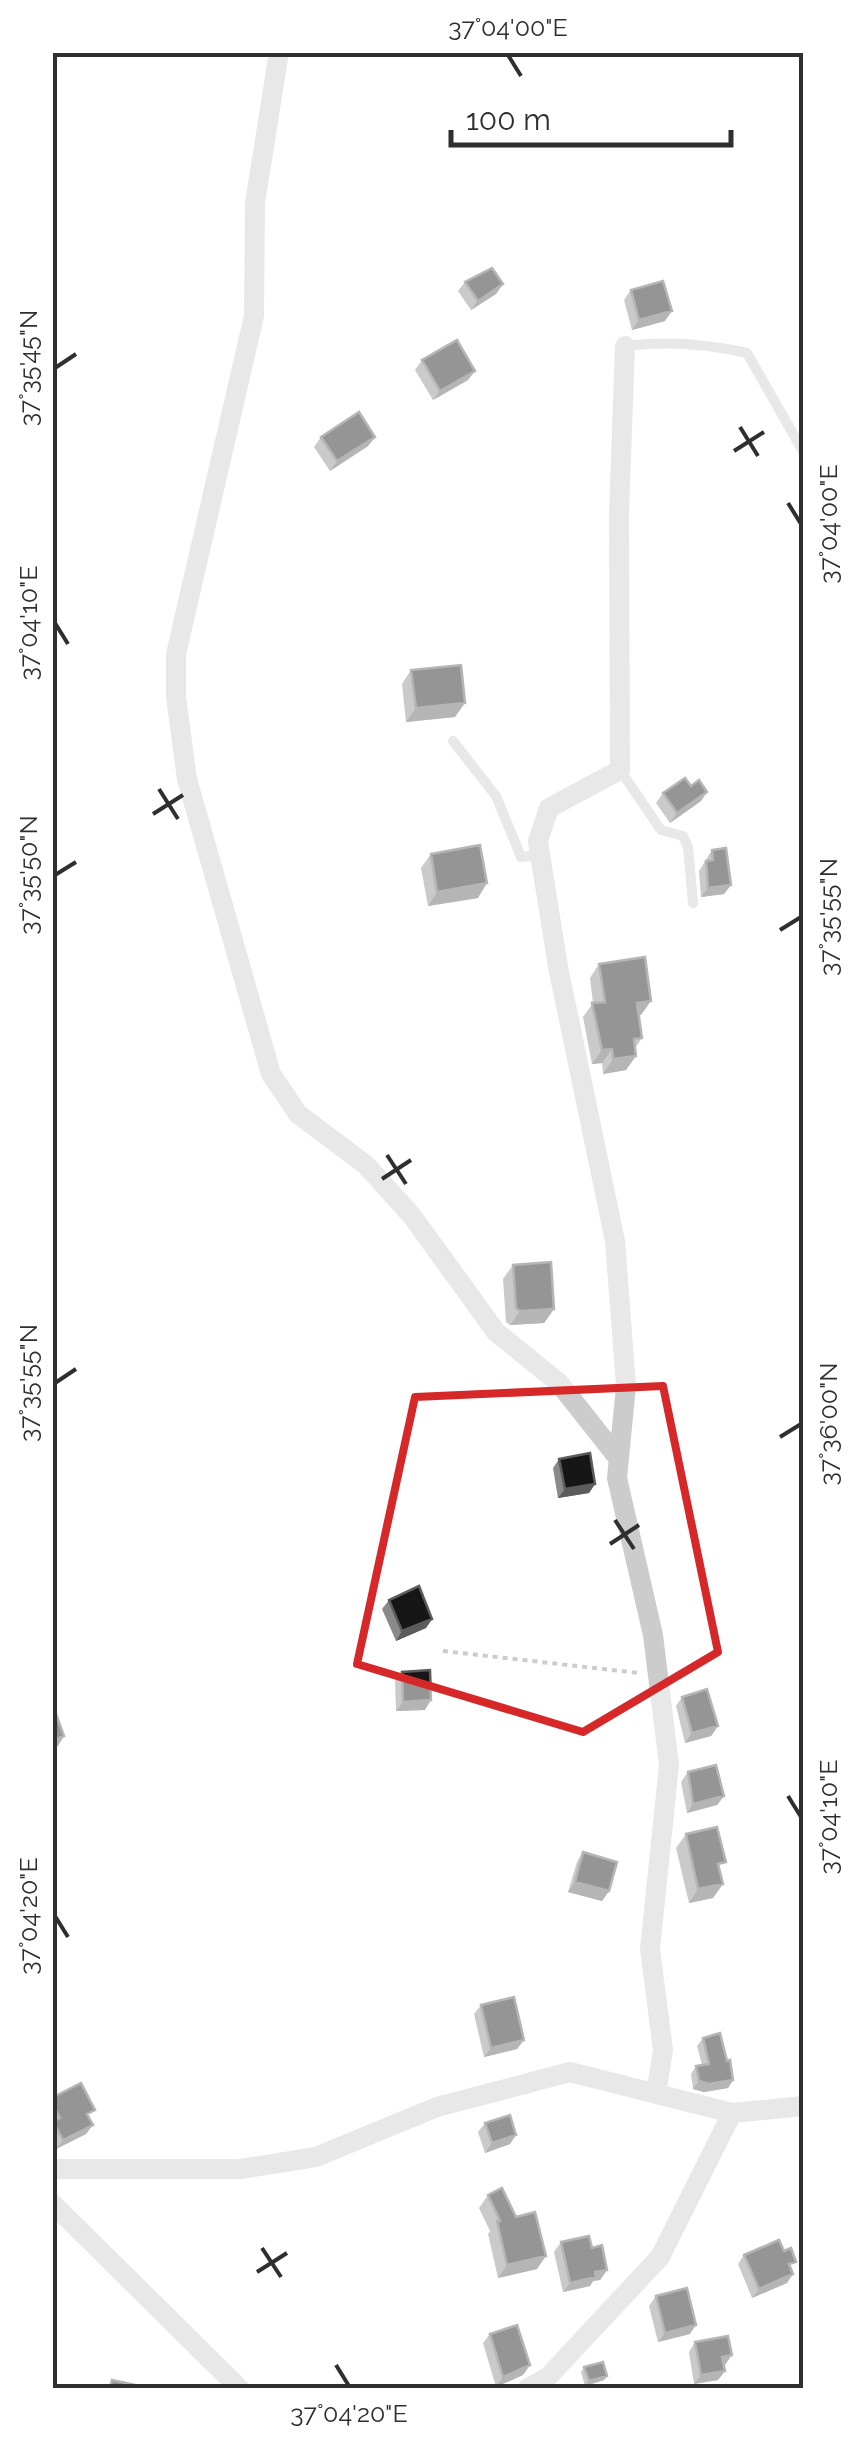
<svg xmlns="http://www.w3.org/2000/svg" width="856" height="2441" viewBox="0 0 856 2441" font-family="Raleway,sans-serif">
	<rect width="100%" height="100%" fill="#fff"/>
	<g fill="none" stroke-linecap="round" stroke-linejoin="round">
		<path stroke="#ccc" stroke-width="4" stroke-dasharray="5 5" stroke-linecap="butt" d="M443,1651l196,22"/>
		<path stroke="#ccc" stroke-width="10" d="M626,346c41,-5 81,-2 121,7l57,100
			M453,741l43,55 25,61 19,-2
			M620,770l41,60 22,6 5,11 5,56"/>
		<path stroke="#ccc" stroke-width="20" d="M279,52l-24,151 -1,113 -78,338v43l11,82 84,295 27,40 68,51 46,51 84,116 63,51 60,76
			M625,346l-6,167 1,257 -71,38 -11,33 20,126 57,274 11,145 -9,92 36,157 16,130 -19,184 13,101 -7,44
			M52,2169h188l76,-12 121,-50 133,-35 162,41 72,-7
			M52,2203l187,185
			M528,2388l20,-11 112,-120 72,-144"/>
	</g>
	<path fill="#8a8a8a" d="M465,282l38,2 -7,10 -25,16 -13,-19z
		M631,290l34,31 -33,9 -8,-30z
		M422,360l46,20 -35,20 -18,-30z
		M321,437h54l-7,9 -38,25 -16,-24z
		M411,670l44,47 -49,5 -4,-38z
		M663,793l38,8 -31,22 -14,-20z
		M712,850l19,35 -7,9 -23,3 -2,-26z
		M431,854l47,44 -50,8 -7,-38z
		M599,964l42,51h-2l3,23 -7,10 -9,22 -23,4 -1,-11 -10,1 -9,-47 10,-14 -3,-25z
		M513,1265l41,44 -10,14 -34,2 -4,-3 -3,-43z
		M559,1459l36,25 -6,9 -31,5 -5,-30z
		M389,1600l43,19 -6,9 -30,13 -14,-32z
		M402,1672l23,38 -29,1 -1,-30z
		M682,1697l36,29 -7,10 -26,7 -9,-37z
		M688,1772l36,24 -7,9 -30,8 -6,-31z
		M686,1834l34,37 -7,27 -24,5 -13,-55z
		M583,1852l26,39 -7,10 -34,-9 9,-30z
		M481,2005l36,44 -33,8 -10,-43z
		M703,2038l30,42 -5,8 -24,4 -11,-3 -2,-15 5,-8 6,-1 -5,-19z
		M52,2098l37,20 -3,16 -30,15 -4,-7z
		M485,2123l25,21 -25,9 -7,-21z
		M488,2195l49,74 -39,9 -10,-44 2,-3 -11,-23z
		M561,2242l31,6 15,22 -7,10 -7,1 -3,5 -27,6 -9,-40z
		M744,2255l47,14 -4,14 -35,15 -14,-34z
		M656,2296l34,38 -32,8 -9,-36z
		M490,2334l40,31 -7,10 -27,12 -13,-44z
		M695,2342l30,23v6l-7,9 -24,4 -5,-32z
		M584,2367l23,9 -3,4 -19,6 -4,-14z"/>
	<path fill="#5c5c5c" d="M503,284l-7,10 -25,16 7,-9z
		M672,311l-7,10 -33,9 7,-10z
		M475,371l-7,9 -35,20 7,-9z
		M375,437l-7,9 -38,25 7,-10z
		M465,703l-10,14 -49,5 10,-14z
		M707,792l-6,9 -31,22 7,-10z
		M487,883l-9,15 -50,8 9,-14z
		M731,885l-7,9 -23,3 7,-9z
		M651,1001l-10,14 -13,2 9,-14z
		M612,1049l-10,14 -10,1 10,-14z
		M636,1056l-10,14 -23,4 10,-15z
		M554,1309l-10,14 -34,2 10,-14z
		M595,1484l-6,9 -31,5 7,-9z
		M432,1619l-6,9 -30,13 6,-10z
		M431,1700l-6,10 -29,1 7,-9z
		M718,1726l-7,10 -26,7 7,-10z
		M64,1736l-6,10 -6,2v-7z
		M724,1796l-7,9 -30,8 6,-9z
		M575,1882l34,9 -7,10 -34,-9z
		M723,1884l-10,14 -24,5 9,-14z
		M524,2040l-7,9 -33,8 7,-9z
		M733,2080l-5,8 -24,4 -11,-3 6,-8z
		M93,2125l-7,9 -30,15 7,-9z
		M516,2135l-6,9 -25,9 7,-10z
		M546,2256l-9,13 -39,9 9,-13z
		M607,2270l-7,10 -7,1 -3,5 -27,6 7,-9 25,-11z
		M793,2274l-6,9 -35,15 7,-9z
		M696,2325l-6,9 -32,8 7,-9z
		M732,2355l-7,10 -9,1 6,-9z
		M530,2365l-7,10 -27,12 7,-10z
		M725,2371l-7,9 -24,4 7,-9z
		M607,2376l-3,4 -19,6 4,-5z"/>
	<path fill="#161616" stroke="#5c5c5c" stroke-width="2.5" d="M492,268l11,16 -25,17 -13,-19z
		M663,281l9,30 -33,9 -8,-30z
		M457,340l18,31 -35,20 -18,-31z
		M359,412l16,25 -38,24 -16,-24z
		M461,665l4,38 -49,5 -5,-38z
		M685,778l6,8 8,-6 8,12 -30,21 -14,-20z
		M480,845l7,38 -50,9 -6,-38z
		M726,848l5,37 -23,3 -2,-27 7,-1 -1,-10z
		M645,957l6,44 -14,2 5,35 -8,1 2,17 -23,3 -1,-10 -10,1 -10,-47 13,-1 -6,-38z
		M551,1262l3,47 -34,2 -4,-3 -3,-43z
		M590,1453l5,31 -30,5 -6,-30z
		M419,1586l13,33 -30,12 -13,-31z
		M430,1670l1,30 -28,2 -1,-30z
		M707,1689l11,37 -26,7 -10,-36z
		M56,1714l8,22 -12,5v-25z
		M716,1765l8,31 -31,8 -5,-32z
		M717,1827l9,35 -8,2 5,20 -25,5 -12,-55z
		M583,1852l34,10 -8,29 -34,-9z
		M514,1997l10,43 -33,8 -10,-43z
		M720,2033l7,28 3,-1 3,20 -24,4 -10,-3 -3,-15 13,-2 -6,-26z
		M81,2083l14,27 -8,4 6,11 -30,15 -10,-19 7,-3 -8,-16v-4z
		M510,2115l6,20 -24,8 -7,-20z
		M502,2188l14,29 19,-5 11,44 -39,9 -10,-44h3l-12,-26z
		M589,2236l3,12 10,-3 5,25 -12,2 1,5 -26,6 -9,-41z
		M779,2240l5,11 7,-3 5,14 -7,2 4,10 -34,15 -15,-34z
		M687,2288l9,37 -31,8 -9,-37z
		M517,2325l13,40 -27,12 -13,-43z
		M728,2336l4,19 -10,2 3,14 -24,4 -6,-33z
		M603,2362l4,14 -18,5 -5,-14z
		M112,2380l28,6v2h-30z"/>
	<path d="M0 0H856V2441H0ZM663,1386l55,266 -135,80 -226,-68 58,-267z" fill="#fff" fill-opacity=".55" fill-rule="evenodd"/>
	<path fill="none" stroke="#d62828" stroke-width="8" stroke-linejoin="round" d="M663,1386l55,266 -135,80 -226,-68 58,-267z"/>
	<path fill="none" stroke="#2f2f2f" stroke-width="4" d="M508,55l13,21M55,368l21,-14M740,427l18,29M734,451l30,-19M788,503l13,21M55,623l13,21M159,789l19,30M153,814l30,-19M55,875l21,-13M780,930l21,-13M387,1155l19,29M382,1179l29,-19M55,1383l21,-14M780,1437l21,-13M615,1520l19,29M610,1544l29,-19M788,1796l13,21M55,1916l13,21M262,2248l19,29M257,2272l30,-19M336,2365l13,21"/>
	<rect width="856" height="2441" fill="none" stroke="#ffffff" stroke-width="110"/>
	<path d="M451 130v15h280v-15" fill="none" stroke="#2f2f2f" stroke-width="5"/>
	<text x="466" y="130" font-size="30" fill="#2f2f2f" stroke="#ffffff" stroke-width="8" paint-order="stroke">100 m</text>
	<rect x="55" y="55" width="746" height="2331" fill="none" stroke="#2f2f2f" stroke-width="4"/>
	<g font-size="25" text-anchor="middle" fill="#2f2f2f">
		<text x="508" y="36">37°04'00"E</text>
		<text transform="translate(28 368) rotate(-90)" y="9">37°35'45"N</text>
		<text transform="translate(828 524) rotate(-90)" y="9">37°04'00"E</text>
		<text transform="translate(28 623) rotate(-90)" y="9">37°04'10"E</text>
		<text transform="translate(28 875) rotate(-90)" y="9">37°35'50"N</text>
		<text transform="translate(828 917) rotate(-90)" y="9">37°35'55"N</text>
		<text transform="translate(28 1383) rotate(-90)" y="9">37°35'55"N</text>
		<text transform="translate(828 1424) rotate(-90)" y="9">37°36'00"N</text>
		<text transform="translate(828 1817) rotate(-90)" y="9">37°04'10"E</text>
		<text transform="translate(28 1916) rotate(-90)" y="9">37°04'20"E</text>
		<text x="349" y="2422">37°04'20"E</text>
	</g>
</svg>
